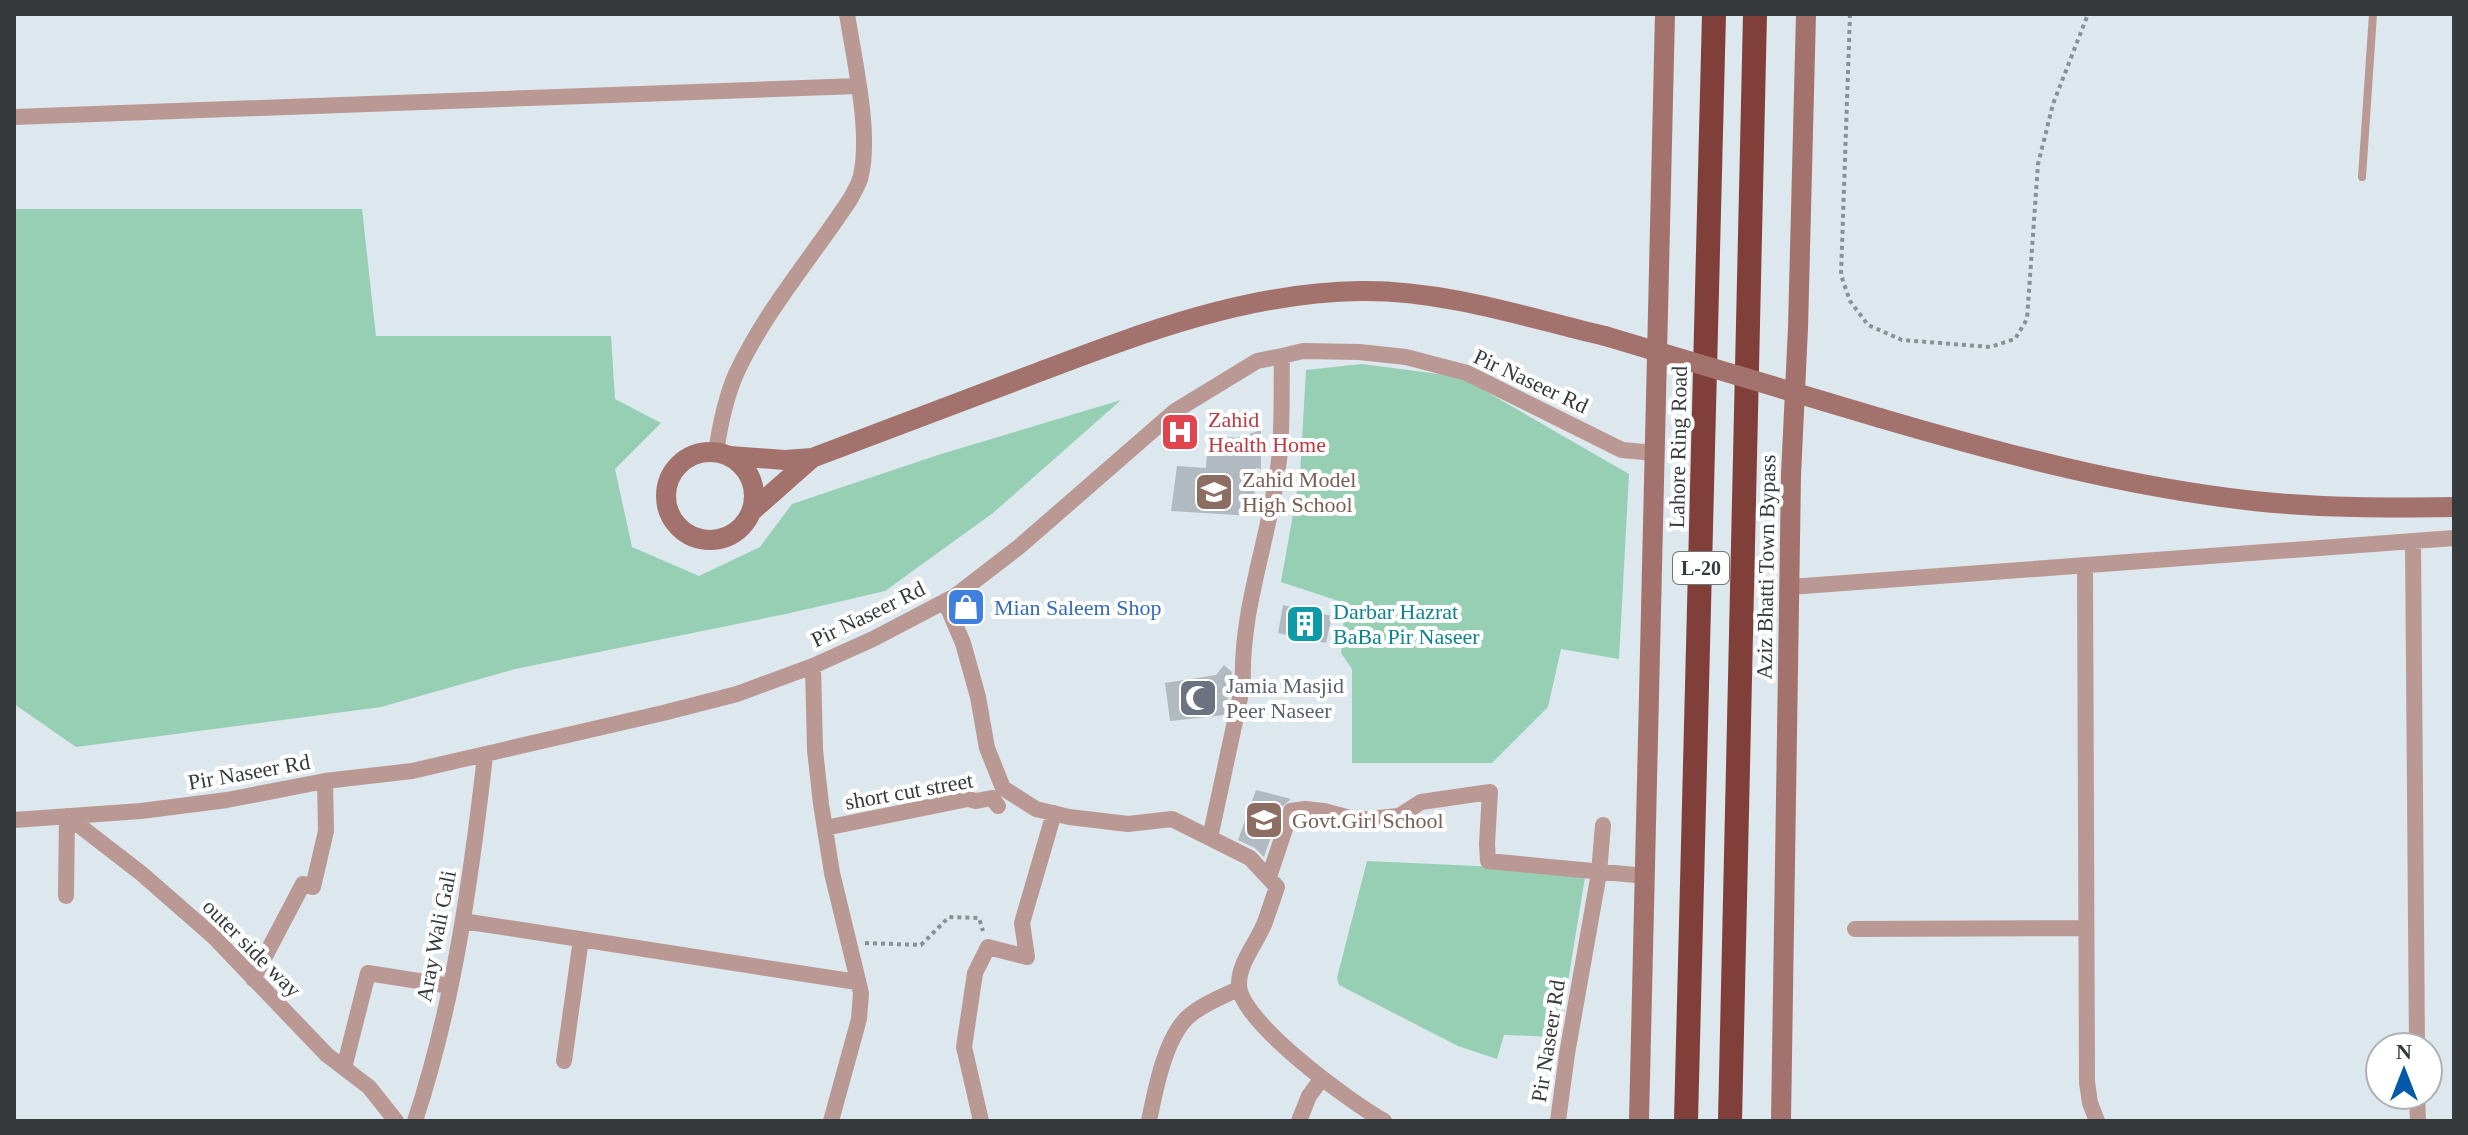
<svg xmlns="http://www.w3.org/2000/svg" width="2468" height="1135" viewBox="0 0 2468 1135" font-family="Georgia,serif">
	<rect width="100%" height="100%" fill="#dde7ee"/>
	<path fill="#97cfb4" d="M14,209h348l14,127h235l4,63 46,24 -46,46 17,78 67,29 61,-29 32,-43 146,-49 183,-55 -128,113 -108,78 -99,23 -271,55 -134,38 -305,40 -62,-43z
		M1362,364l99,13 168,97 -10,185 -58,-10 -13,58 -56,56h-140v-94l-11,-16 4,-50 -64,-21 19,-108 6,-104z
		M1367,861l219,10 -27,166 -55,-2 -7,24 -39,-13 -119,-61 -2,-7z"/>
	<path fill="#b1bac1" d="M1261,430v39l-5,-1 -3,48 -82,-5 6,-45 29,2 2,-33 29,3z
		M1283,605l49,11 -6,27 -48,-10z
		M1224,665l8,7 -7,43 -55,6 -5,-38 51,-8z
		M1256,790l35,9 -10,9 -17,49 -9,-9 -17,-8z"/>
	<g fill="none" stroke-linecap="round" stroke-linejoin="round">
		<path stroke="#8a9196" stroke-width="4" stroke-dasharray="4 4" stroke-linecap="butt" d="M1850,14l-9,261 9,26 18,24 34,15 88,7 25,-8 12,-20 11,-155 15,-60 35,-90
			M865,943l56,2 28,-28 30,1 4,13"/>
		<path stroke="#ba9894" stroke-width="8" d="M2362,177l11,-163"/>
		<path stroke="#ba9894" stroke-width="16" d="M14,117l843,-31
			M716,452c4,-27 9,-53 20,-78 29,-63 77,-118 115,-176 3,-7 9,-15 10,-23 10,-43 -7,-116 -14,-161
			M2413,541l4,506
			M2085,566l2,516 3,21 7,18
			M1790,587l664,-49
			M945,601l18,42 15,54 9,51 16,40 33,21 33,8 59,7 44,-5 78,39 27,29c-4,12 -8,24 -12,35 -8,21 -26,40 -26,62 -1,37 113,119 145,137
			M813,666l2,84 6,54 11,69 29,120 -2,26 -28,102
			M67,816l75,58 72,63 113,118 42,32 27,34
			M14,820l127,-9 86,-11 98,-19 87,-10 251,-58 74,-19 76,-28 60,-27 82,-43 65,-50 155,-135 82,-50 25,-5 21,-5 56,1 47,5 61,16 155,77 33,3
			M825,828l143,-29 8,2 16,-3 6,8
			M1210,838l33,-154c-3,-76 28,-149 36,-224 4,-34 2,-70 3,-104
			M1269,877l22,-66 14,-2 19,2 34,9 41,-4 22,-14 69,-10 -3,52 1,17 158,15
			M66,896l1,-80
			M463,921l394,61
			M1855,929l231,-1
			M253,979l50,-95 10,3 13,-56 -1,-50
			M564,1061l17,-122
			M344,1068l24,-95 82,13
			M2417,1095l1,26
			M415,1121c39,-118 56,-242 70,-365
			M981,1121l-17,-74 11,-74 13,-26 39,10 -5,-34 32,-110
			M1149,1121c6,-30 16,-84 40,-105 14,-12 32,-19 49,-27
			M1299,1121l10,-25 13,-18
			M1558,1121l9,-67 32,-181 4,-48"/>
		<path stroke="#a3726d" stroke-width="20" d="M1880,418c123,36 247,69 374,83 66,7 133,7 200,6
			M666 496a44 44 0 1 1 88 0a44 44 0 1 1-88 0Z
			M730,456l55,4 27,-2c75,-29 151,-57 227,-86 103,-39 210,-80 322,-81 83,-1 164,26 244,45
			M752,511l60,-53
			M1639,1121l26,-1107
			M1781,1121l10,-646 7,-147 8,-314"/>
		<path stroke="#813f39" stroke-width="24" d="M1686,1121l28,-1107
			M1730,1121l25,-1107"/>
		<path stroke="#a3726d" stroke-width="20" d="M1605,336l275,82"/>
	</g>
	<defs>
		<symbol id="hospital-square" viewBox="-11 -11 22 22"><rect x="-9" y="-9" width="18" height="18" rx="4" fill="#e0444e" stroke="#fff"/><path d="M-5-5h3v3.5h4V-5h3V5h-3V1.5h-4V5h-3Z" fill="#fff"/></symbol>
		<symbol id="school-square" viewBox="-11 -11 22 22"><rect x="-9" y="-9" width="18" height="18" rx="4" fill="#8d6e63" stroke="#fff"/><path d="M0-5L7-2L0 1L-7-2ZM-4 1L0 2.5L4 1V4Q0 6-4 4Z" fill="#fff"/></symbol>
		<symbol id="shop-square" viewBox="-11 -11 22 22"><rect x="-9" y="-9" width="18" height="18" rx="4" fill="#3f7fe0" stroke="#fff"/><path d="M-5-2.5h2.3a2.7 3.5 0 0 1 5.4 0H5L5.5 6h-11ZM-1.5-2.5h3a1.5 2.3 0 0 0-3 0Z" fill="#fff"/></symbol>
		<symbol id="building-square" viewBox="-11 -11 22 22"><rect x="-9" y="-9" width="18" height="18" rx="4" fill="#0f9aa8" stroke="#fff"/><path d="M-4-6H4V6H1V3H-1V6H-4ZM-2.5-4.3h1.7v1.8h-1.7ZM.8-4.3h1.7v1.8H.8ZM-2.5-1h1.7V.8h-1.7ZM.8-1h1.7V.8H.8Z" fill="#fff"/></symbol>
		<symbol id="mosque-square" viewBox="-11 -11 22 22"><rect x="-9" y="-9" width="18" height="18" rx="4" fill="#6b7280" stroke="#fff"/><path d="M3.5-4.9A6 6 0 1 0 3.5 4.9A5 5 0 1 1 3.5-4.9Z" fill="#fff"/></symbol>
	</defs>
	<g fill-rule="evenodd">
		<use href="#hospital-square" x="1158" y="410" width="44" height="44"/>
		<use href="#school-square" x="1192" y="470" width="44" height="44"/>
		<use href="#shop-square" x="944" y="585" width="44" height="44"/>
		<use href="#building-square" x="1283" y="602" width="44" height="44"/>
		<use href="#mosque-square" x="1176" y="676" width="44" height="44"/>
		<use href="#school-square" x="1242" y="798" width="44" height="44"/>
	</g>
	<g text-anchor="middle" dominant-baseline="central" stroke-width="8" stroke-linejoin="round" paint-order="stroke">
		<rect fill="#fff" stroke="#727577" stroke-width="2" x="1673" y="552" width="56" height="32" rx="6"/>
		<g font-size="20" font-weight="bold" fill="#363a3d">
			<text x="1701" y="568">L-20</text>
		</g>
		<g font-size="22" fill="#363a3d" stroke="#fff">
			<text transform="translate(1531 381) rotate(25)">Pir Naseer Rd</text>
			<text transform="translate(1678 447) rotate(-89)">Lahore Ring Road</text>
			<text transform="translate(1766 567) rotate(-89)">Aziz Bhatti Town Bypass</text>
			<text transform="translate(868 614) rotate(-26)">Pir Naseer Rd</text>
			<text transform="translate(249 772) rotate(-10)">Pir Naseer Rd</text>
			<text transform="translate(909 791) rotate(-10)">short cut street</text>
			<text transform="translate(436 936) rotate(-79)">Aray Wali Gali</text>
			<text transform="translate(252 948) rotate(45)">outer side way</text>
			<text transform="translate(1548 1041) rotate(-81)">Pir Naseer Rd</text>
		</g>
		<g font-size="22" fill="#be3a42" stroke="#fff" text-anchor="start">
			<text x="1208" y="419">Zahid<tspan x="1208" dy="25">Health Home</tspan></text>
		</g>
		<g font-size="22" fill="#785e54" stroke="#fff" text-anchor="start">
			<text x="1242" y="479">Zahid Model<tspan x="1242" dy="25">High School</tspan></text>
			<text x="1292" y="820">Govt.Girl School</text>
		</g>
		<g font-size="22" fill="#366cbe" stroke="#fff" text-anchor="start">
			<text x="994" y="607">Mian Saleem Shop</text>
		</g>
		<g font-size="22" fill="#0d838f" stroke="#fff" text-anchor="start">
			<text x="1333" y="611">Darbar Hazrat<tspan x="1333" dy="25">BaBa Pir Naseer</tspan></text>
		</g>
		<g font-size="22" fill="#5b616d" stroke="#fff" text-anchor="start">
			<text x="1226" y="685">Jamia Masjid<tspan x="1226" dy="25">Peer Naseer</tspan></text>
		</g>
	</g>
	<rect width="2468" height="1135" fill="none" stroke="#363a3d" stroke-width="32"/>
	<g transform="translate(2404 1071)"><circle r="38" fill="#ffffff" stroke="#afb0b1" stroke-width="2"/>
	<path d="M0-6L14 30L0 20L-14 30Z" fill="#0159a7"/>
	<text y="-12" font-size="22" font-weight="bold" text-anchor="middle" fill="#363a3d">N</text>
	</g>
</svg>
